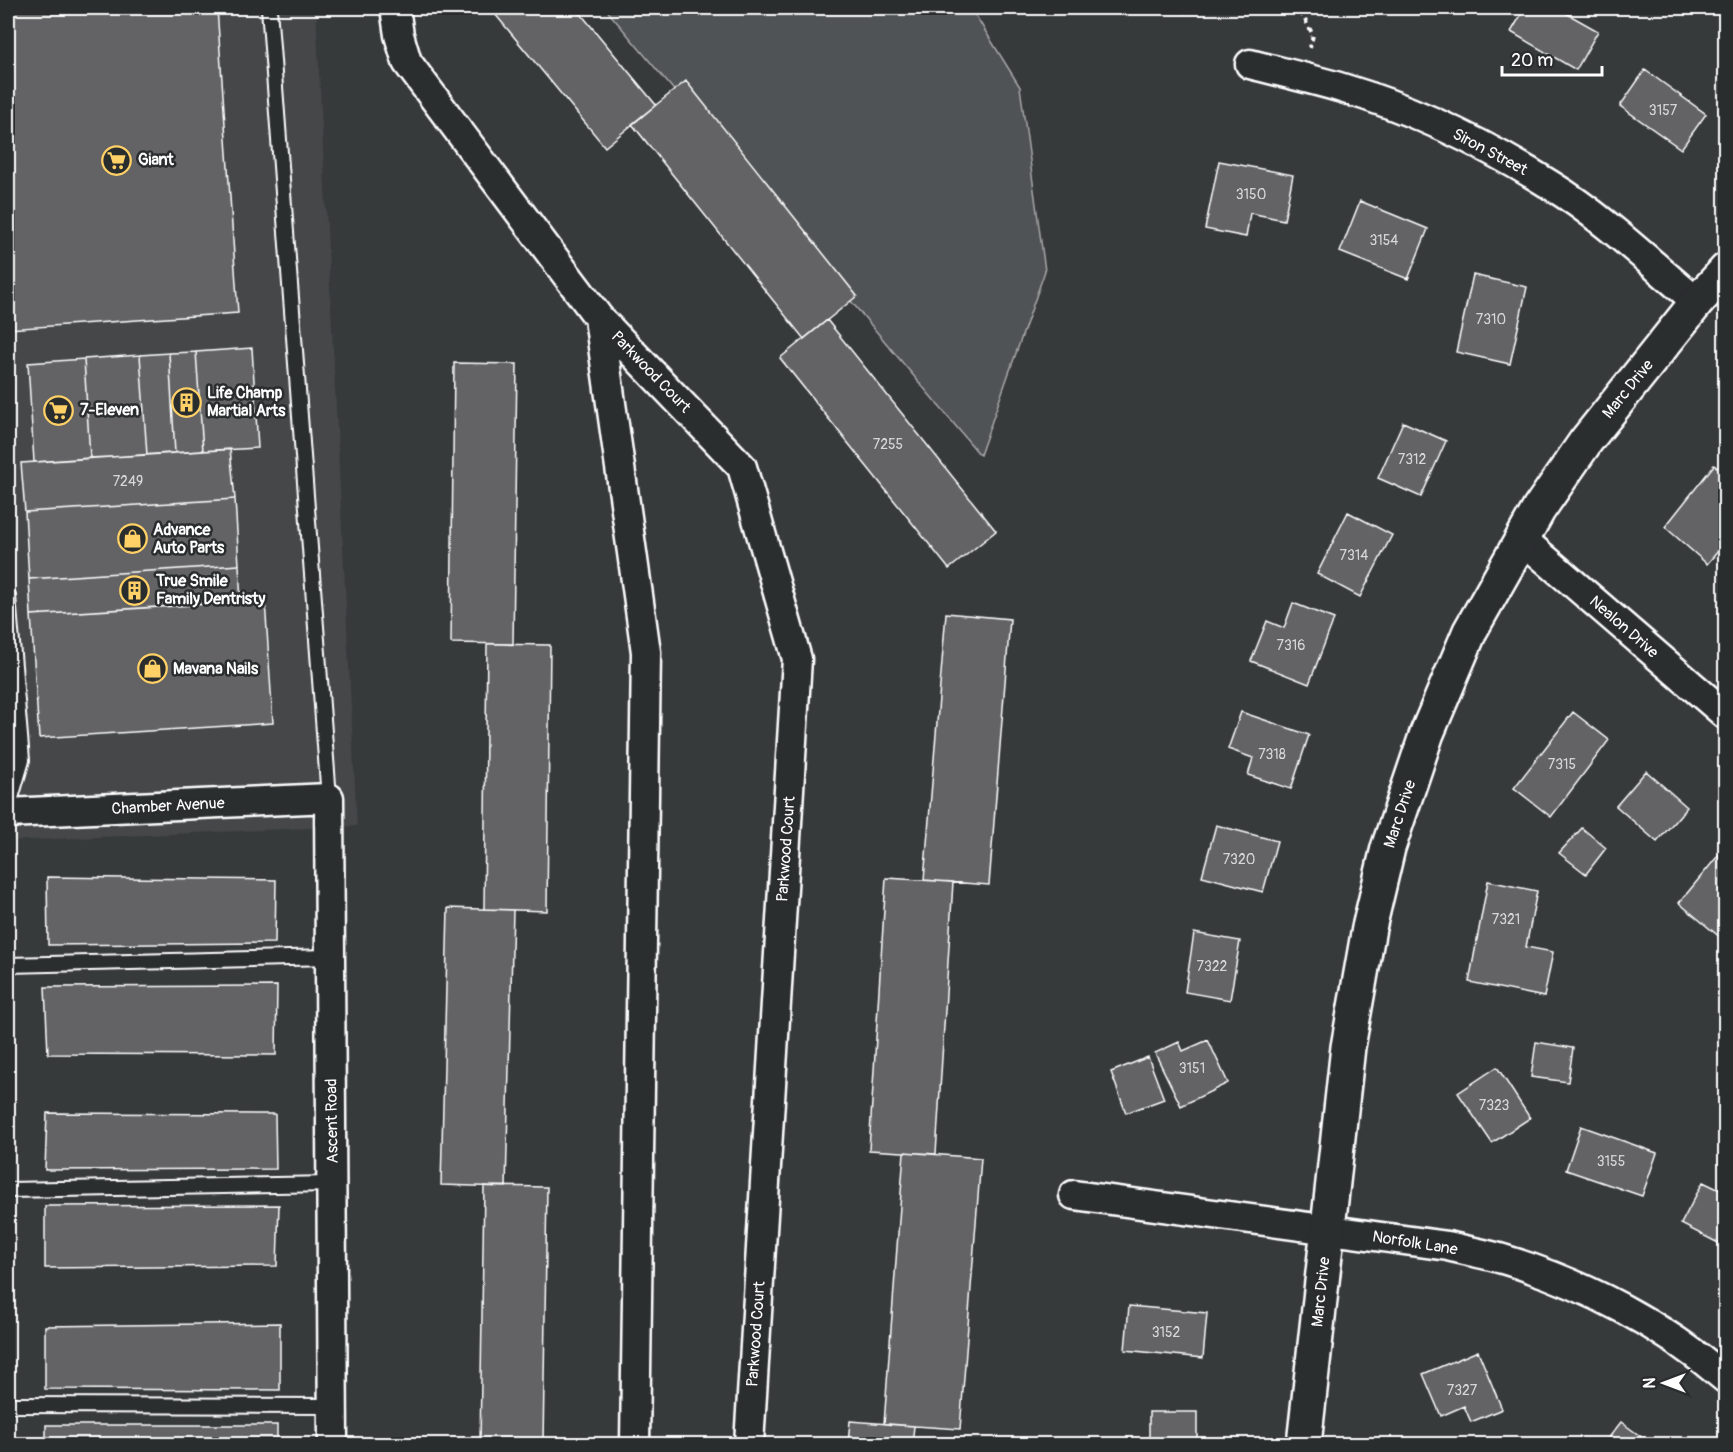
<svg xmlns="http://www.w3.org/2000/svg" width="1733" height="1452" viewBox="0 0 1733 1452" font-family="Pangolin,sans-serif">
	<rect width="100%" height="100%" fill="#373a3b"/>
	<filter id="ink" filterUnits="userSpaceOnUse"><feTurbulence type="fractalNoise" baseFrequency=".0167" numOctaves="2"/><feDisplacementMap in="SourceGraphic" scale="12" xChannelSelector="R" yChannelSelector="G"/><feConvolveMatrix kernelMatrix="1 2 1 2 8 2 1 2 1" color-interpolation-filters="sRGB"/></filter>
	<g filter="url(#ink)">
		<path fill="#444748" d="M8,8h308l41,818 -349,15z"/>
		<path fill="#505354" stroke="#a8a9aa" stroke-width="1.5" d="M605,8h366l49,79 25,184 -65,184z"/>
		<path fill="#636465" stroke="#fff" stroke-width="1.5" d="M8,8h209l21,305 -230,16z
			M490,8h86l80,97 -51,42z
			M1525,8h32l41,23 -22,39 -65,-38z
			M1645,70l61,44 -25,35 -61,-43z
			M686,81l171,215 -53,43 -172,-215z
			M1219,161l74,14 -9,45 -34,-7 -4,24 -41,-8z
			M1360,201l68,28 -20,50 -68,-27z
			M1473,275l54,12 -17,77 -54,-12z
			M827,320l169,211 -47,38 -169,-211z
			M252,348l6,100 -55,3 -7,-99z
			M196,352l7,99 -28,2 -6,-100z
			M169,353l6,100 -28,2 -7,-100z
			M140,355l7,100 -57,3 -6,-99z
			M84,359l6,99 -56,4 -6,-99z
			M454,363l63,1 -4,280 -62,-1z
			M1403,422l43,19 -25,56 -43,-19z
			M230,449l5,50 -210,13 -4,-49z
			M1714,465l12,9v68l-19,22 -42,-37z
			M235,499l4,66 -210,14 -4,-67z
			M1348,512l44,23 -32,62 -43,-23z
			M239,565l2,37 -210,13 -2,-36z
			M265,600l8,123 -234,15 -8,-123z
			M1293,603l41,16 -25,65 -58,-23 16,-40 17,7z
			M946,613l64,6 -21,266 -65,-5z
			M487,644l63,1 -3,266 -63,-2z
			M1241,712l68,23 -18,54 -43,-14 5,-17 -25,-9z
			M1573,712l36,28 -58,77 -37,-29z
			M1646,771l41,36 -30,35 -41,-36z
			M1216,825l61,16 -14,51 -61,-16z
			M1582,828l24,20 -20,26 -27,-21z
			M1726,846v87l-5,5 -42,-35z
			M47,877l229,3 -1,63 -227,2z
			M886,878l67,4 -17,272 -67,-4z
			M1488,881l49,10 -11,56 27,5 -9,45 -75,-15z
			M448,908l65,2 -7,277 -65,-2z
			M1194,933l46,8 -10,59 -45,-8z
			M277,986l-1,69 -228,-1 -3,-67z
			M1208,1040l20,43 -47,23 -26,-53 24,-11 4,9z
			M1536,1042l37,6 -5,34 -37,-5z
			M1148,1057l16,42 -38,14 -15,-41z
			M1497,1067l33,51 -38,25 -34,-50z
			M47,1113l228,1 1,55 -231,1z
			M1581,1126l76,27 -15,43 -76,-26z
			M904,1152l77,6 -21,271 -76,-5z
			M1703,1182l23,11v54l-45,-23z
			M484,1186l63,1 -4,257h-63z
			M279,1205l-2,61 -232,2v-62z
			M1129,1306l78,7 -4,45 -78,-8z
			M280,1323v67l-235,-1v-63z
			M1478,1351l24,58 -31,13 -7,-16 -23,10 -18,-42z
			M1149,1412h48v32h-48z
			M850,1421l64,5 -2,18h-64z
			M1621,1422l30,22h-47z
			M46,1425h231v19h-231z"/>
		<g fill="none" stroke-linecap="round" stroke-linejoin="round">
			<defs>
				<path id="lane" d="M269,8l60,790
					M8,596l14,164 -14,48
					M8,965l323,-8
					M8,1190l325,-6
					M8,1405l325,1"/>
				<path id="street" d="M395,8l4,27 8,27 192,256 47,334 -11,792
					M1250,64c31,8 62,15 92,24 74,22 145,57 210,98 52,32 98,77 145,116
					M599,318l143,149 55,192 -48,785
					M1522,539l204,176
					M8,813l321,-15 4,646
					M1074,1195l374,51c19,5 39,8 58,14 79,24 157,65 220,119"/>
				<path id="secondary" d="M1304,1444l44,-397 21,-119 19,-80 39,-115 43,-102 69,-122 47,-68 111,-139 29,-32"/>
			</defs>
			<use href="#lane" stroke="#fff" stroke-width="18"/>
			<use href="#street" stroke="#fff" stroke-width="33"/>
			<use href="#secondary" stroke="#fff" stroke-width="38"/>
			<path stroke="#fff" stroke-width="4" stroke-dasharray="4.5 4.5" stroke-linecap="butt" d="M1185,8v4l12,-4
				M1292,8l11,8 10,19 -3,13"/>
			<use href="#lane" stroke="#2a2d2e" stroke-width="14"/>
			<use href="#street" stroke="#2a2d2e" stroke-width="28"/>
			<use href="#secondary" stroke="#2a2d2e" stroke-width="33"/>
		</g>
	</g>
	<defs>
		<symbol id="supermarket-ring" viewBox="-11 -11 22 22"><circle r="9.5" fill="#2a2d2e" stroke="#ffd166" stroke-width="1.5"/><path d="M-6-5.5h2.5l.6 2H6L4.5 2H-2.5L-4.4-4H-6ZM-1.5 3.2a1.3 1.3 0 1 0 .1 0ZM3 3.2a1.3 1.3 0 1 0 .1 0Z" fill="#ffd166"/></symbol>
		<symbol id="building-ring" viewBox="-11 -11 22 22"><circle r="9.5" fill="#2a2d2e" stroke="#ffd166" stroke-width="1.5"/><path d="M-4-6H4V6H1V3H-1V6H-4ZM-2.5-4.3h1.7v1.8h-1.7ZM.8-4.3h1.7v1.8H.8ZM-2.5-1h1.7V.8h-1.7ZM.8-1h1.7V.8H.8Z" fill="#ffd166"/></symbol>
		<symbol id="shop-ring" viewBox="-11 -11 22 22"><circle r="9.5" fill="#2a2d2e" stroke="#ffd166" stroke-width="1.5"/><path d="M-5-2.5h2.3a2.7 3.5 0 0 1 5.4 0H5L5.5 6h-11ZM-1.5-2.5h3a1.5 2.3 0 0 0-3 0Z" fill="#ffd166"/></symbol>
	</defs>
	<g fill-rule="evenodd">
		<use href="#supermarket-ring" x="100" y="144" width="33" height="33"/>
		<use href="#building-ring" x="170" y="386" width="33" height="33"/>
		<use href="#supermarket-ring" x="42" y="394" width="33" height="33"/>
		<use href="#shop-ring" x="116" y="522" width="33" height="33"/>
		<use href="#building-ring" x="118" y="574" width="33" height="33"/>
		<use href="#shop-ring" x="136" y="652" width="33" height="33"/>
	</g>
	<g text-anchor="middle" dominant-baseline="central" stroke-width="5" stroke-linejoin="round" paint-order="stroke">
		<g font-size="14" fill="#d8d8d8">
			<text x="1663" y="110">3157</text>
			<text x="1251" y="194">3150</text>
			<text x="1384" y="240">3154</text>
			<text x="1491" y="319">7310</text>
			<text x="888" y="444">7255</text>
			<text x="1412" y="459">7312</text>
			<text x="128" y="481">7249</text>
			<text x="1354" y="555">7314</text>
			<text x="1291" y="645">7316</text>
			<text x="1272" y="754">7318</text>
			<text x="1562" y="764">7315</text>
			<text x="1239" y="859">7320</text>
			<text x="1506" y="919">7321</text>
			<text x="1212" y="966">7322</text>
			<text x="1192" y="1068">3151</text>
			<text x="1494" y="1105">7323</text>
			<text x="1611" y="1161">3155</text>
			<text x="1166" y="1332">3152</text>
			<text x="1462" y="1390">7327</text>
		</g>
		<g font-size="16" fill="#fff" stroke="#2a2d2e">
			<text transform="translate(1490 152) rotate(28)">Siron Street</text>
			<text transform="translate(651 372) rotate(46)">Parkwood Court</text>
			<text transform="translate(1628 389) rotate(-51)">Marc Drive</text>
			<text transform="translate(1624 627) rotate(41)">Nealon Drive</text>
			<text transform="translate(168 806) rotate(-3)">Chamber Avenue</text>
			<text transform="translate(1400 814) rotate(-72)">Marc Drive</text>
			<text transform="translate(786 849) rotate(-86)">Parkwood Court</text>
			<text transform="translate(332 1121) rotate(-91)">Ascent Road</text>
			<text transform="translate(1415 1243) rotate(9)">Norfolk Lane</text>
			<text transform="translate(1321 1292) rotate(-84)">Marc Drive</text>
			<text transform="translate(756 1334) rotate(-86)">Parkwood Court</text>
		</g>
		<g font-size="16" font-weight="bold" fill="#fff" stroke="#2a2d2e" text-anchor="start">
			<text x="138" y="160">Giant</text>
			<text x="207" y="393">Life Champ<tspan x="207" dy="18">Martial Arts</tspan></text>
			<text x="80" y="410">7-Eleven</text>
			<text x="153" y="530">Advance<tspan x="153" dy="18">Auto Parts</tspan></text>
			<text x="156" y="581">True Smile<tspan x="156" dy="18">Family Dentristy</tspan></text>
			<text x="173" y="669">Mavana Nails</text>
		</g>
	</g>
	<rect width="1733" height="1452" fill="none" stroke="#2a2d2e" stroke-width="30"/>
	<rect x="15" y="15" width="1703" height="1422" fill="none" stroke="#fff" stroke-width="2" filter="url(#ink)"/>
	<g transform="translate(1664 1383) rotate(270)" stroke="#2a2d2e" stroke-width="4.5" paint-order="stroke">
	<path d="M0-4.5L10 22L0 15L-10 22Z" fill="#ffffff"/>
	<text y="-9" font-size="16" font-weight="bold" text-anchor="middle" fill="#ffffff">N</text>
	</g>
	<path d="M1502 66v9h100v-9" fill="none" stroke="#ffffff" stroke-width="3"/>
	<text x="1511" y="66" font-size="18" fill="#ffffff" stroke="#2a2d2e" stroke-width="4.5" paint-order="stroke">20 m</text>
</svg>
